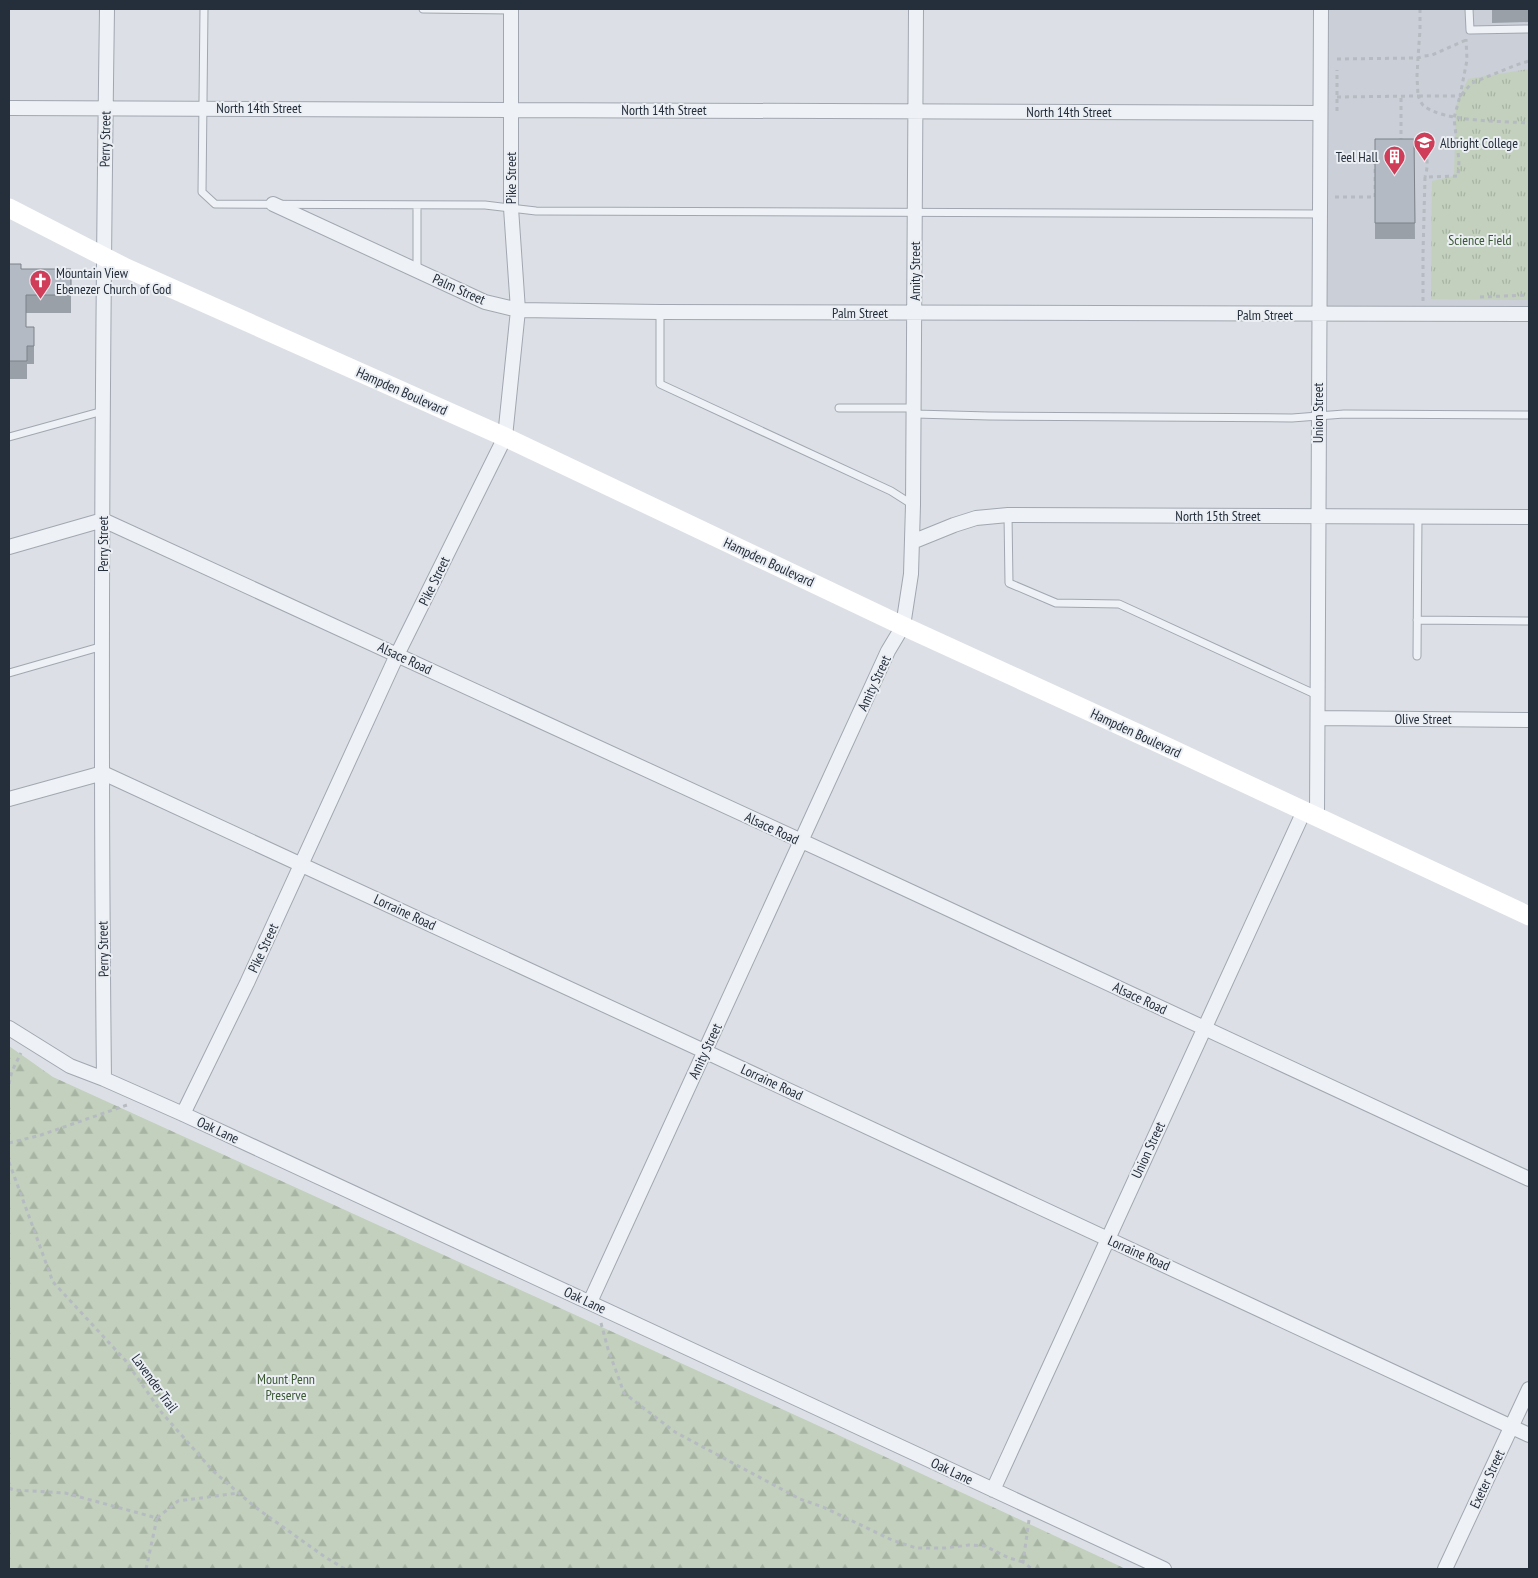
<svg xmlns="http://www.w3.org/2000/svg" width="1538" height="1578" viewBox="0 0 1538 1578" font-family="'PT Sans Narrow',sans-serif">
	<defs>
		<pattern id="grass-tufts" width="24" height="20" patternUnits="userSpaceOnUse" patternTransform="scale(1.25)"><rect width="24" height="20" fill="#c2d0bd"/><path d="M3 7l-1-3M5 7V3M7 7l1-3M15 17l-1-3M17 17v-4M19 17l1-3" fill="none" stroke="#a7b3a3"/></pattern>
		<pattern id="forest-firs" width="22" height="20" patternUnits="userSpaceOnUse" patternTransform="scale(1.25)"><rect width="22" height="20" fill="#c2d0bd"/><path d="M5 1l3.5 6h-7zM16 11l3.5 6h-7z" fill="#a7b3a3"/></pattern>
	</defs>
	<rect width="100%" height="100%" fill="#dce0e6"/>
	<path fill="#cacfd8" d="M1320,9h209v305l-211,1z"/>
	<path fill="url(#grass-tufts)" d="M1529,69v231l-98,-1 1,-118 22,-5 2,-70 12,-27z"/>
	<path fill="url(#forest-firs)" d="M9,1046l44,31 766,349 307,143h-1117z"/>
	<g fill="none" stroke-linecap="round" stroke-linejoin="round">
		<defs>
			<path id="lane" d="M204,9l-2,183 13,12 270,1 51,6 783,3
				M423,9l88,1
				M1469,9l1,21 59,-1
				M417,205v65
				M660,312v72l231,107 22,14
				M839,408h75
				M915,414l74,2 303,2 52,-4 185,1
				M9,437l94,-26
				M1008,515l1,68 47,20 63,1 198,91
				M1417,620l112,1
				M1417,656l1,-139
				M9,673l94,-27"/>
			<path id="street" d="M9,108l1311,5
				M273,204l212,98 33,8 142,2 869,2
				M912,542l42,-17 22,-7 32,-3 521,2
				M9,547l94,-27 740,340 686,319
				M1318,718l211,2
				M9,799l94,-26 601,278 825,384
				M1317,817l4,-808
				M9,1028l61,38 34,13 79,35 981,455
				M104,1079c-4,-357 -2,-714 3,-1070
				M183,1114l64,-131 150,-328 108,-218 13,-127 -7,-102v-199
				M590,1302l298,-651 15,-25 8,-52 2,-69 3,-496
				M993,1490l311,-679
				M1445,1569l84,-180"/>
		</defs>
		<use href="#lane" stroke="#a1a7b0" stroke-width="9"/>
		<use href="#street" stroke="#a1a7b0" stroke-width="16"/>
		<path stroke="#b6bbc1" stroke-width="3" stroke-dasharray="4 4" stroke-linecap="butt" d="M1420,9v21l-2,28 6,-2 8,-1 34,-15
			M1337,59l81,-1 -1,18 1,20h42l7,-36 -1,-21
			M1337,97l81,-1c2,3 3,8 6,10 20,16 79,15 105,17
			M1337,111v-41
			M1401,142v-46
			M1411,148l13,1c4,9 4,18 1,28
			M1335,197h40v-43
			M1480,297l49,-2
			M1423,301v-47l2,-77 33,-1 1,-15 -5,-43 6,-22 12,-13 44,-18 13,-4
			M9,1084l3,-13 9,-18
			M9,1143l32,-8 86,-30
			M9,1162l44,120 72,78 37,53 51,58 42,36 70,50 20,12
			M601,1323l7,26 16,44 51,39 125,67 23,8 69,33 24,8h29l24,-3 16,1 24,12 14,4
			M9,1488l5,2 51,3 92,25 21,-17 60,-8
			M1029,1520l-6,42 9,7
			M146,1569l11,-51"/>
		<use href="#lane" stroke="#eef1f5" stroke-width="7"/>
		<use href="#street" stroke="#eef1f5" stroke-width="14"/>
		<path stroke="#fff" stroke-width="19" d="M9,208l117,60 379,169 398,189 262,120 364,170"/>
	</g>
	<path fill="#9aa0a8" d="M1492,9h37v13l-37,1z
		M1375,139h39l1,100h-40z
		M9,264l12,5h50v44h-45v14h8v37h-7v15h-18z"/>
	<path fill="#b3bac3" stroke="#7d8288" d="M1375,139h39l1,84h-40z
		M9,264h12v5h50v26h-45v32h8v19h-7v15h-18z"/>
	<defs>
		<symbol id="university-pin" viewBox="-11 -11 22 30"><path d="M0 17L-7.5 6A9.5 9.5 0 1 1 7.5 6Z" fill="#cf3d58" stroke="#ebeff4"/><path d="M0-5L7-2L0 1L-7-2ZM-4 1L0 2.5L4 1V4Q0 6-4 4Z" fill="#fff"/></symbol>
		<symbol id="building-pin" viewBox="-11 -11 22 30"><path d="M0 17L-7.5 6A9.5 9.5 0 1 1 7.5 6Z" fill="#cf3d58" stroke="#ebeff4"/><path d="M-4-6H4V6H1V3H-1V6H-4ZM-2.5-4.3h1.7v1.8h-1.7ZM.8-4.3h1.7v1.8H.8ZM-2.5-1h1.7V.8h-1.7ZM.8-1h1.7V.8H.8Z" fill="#fff"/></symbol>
		<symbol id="church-pin" viewBox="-11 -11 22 30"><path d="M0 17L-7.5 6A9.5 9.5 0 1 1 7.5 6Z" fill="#cf3d58" stroke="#ebeff4"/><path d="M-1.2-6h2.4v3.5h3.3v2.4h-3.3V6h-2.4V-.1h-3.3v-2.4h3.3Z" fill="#fff"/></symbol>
	</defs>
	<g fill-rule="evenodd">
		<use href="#university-pin" x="1412" y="130" width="25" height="34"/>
		<use href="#building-pin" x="1382" y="144" width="25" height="34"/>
		<use href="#church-pin" x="28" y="268" width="25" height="34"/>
	</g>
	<g text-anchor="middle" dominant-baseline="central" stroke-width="4" stroke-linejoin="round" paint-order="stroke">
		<g font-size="14" fill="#252f3c" stroke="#ebeff4">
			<text x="259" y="108">North 14th Street</text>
			<text x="664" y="110">North 14th Street</text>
			<text x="1069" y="112">North 14th Street</text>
			<text transform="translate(105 139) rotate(-89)">Perry Street</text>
			<text transform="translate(511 178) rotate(-90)">Pike Street</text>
			<text transform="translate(915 271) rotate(-90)">Amity Street</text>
			<text transform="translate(459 289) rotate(24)">Palm Street</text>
			<text x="860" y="313">Palm Street</text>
			<text x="1265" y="315">Palm Street</text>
			<text transform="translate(402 391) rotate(24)">Hampden Boulevard</text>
			<text transform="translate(1318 413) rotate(-90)">Union Street</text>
			<text x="1218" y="516">North 15th Street</text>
			<text transform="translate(103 544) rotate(-90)">Perry Street</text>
			<text transform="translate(769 562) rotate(25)">Hampden Boulevard</text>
			<text transform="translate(434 581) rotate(-64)">Pike Street</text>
			<text transform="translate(405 658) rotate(25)">Alsace Road</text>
			<text transform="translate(874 683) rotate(-65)">Amity Street</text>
			<text x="1423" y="719">Olive Street</text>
			<text transform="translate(1136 733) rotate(25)">Hampden Boulevard</text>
			<text transform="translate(772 828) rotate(25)">Alsace Road</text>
			<text transform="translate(405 912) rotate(25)">Lorraine Road</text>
			<text transform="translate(263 948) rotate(-65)">Pike Street</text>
			<text transform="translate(103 949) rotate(-91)">Perry Street</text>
			<text transform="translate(1140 998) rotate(25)">Alsace Road</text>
			<text transform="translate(705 1051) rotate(-65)">Amity Street</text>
			<text transform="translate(772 1082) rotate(25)">Lorraine Road</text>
			<text transform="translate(218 1130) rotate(25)">Oak Lane</text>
			<text transform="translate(1148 1150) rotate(-65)">Union Street</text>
			<text transform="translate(1139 1253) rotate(24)">Lorraine Road</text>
			<text transform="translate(585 1300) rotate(25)">Oak Lane</text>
			<text transform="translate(155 1383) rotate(54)">Lavender Trail</text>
			<text transform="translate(952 1471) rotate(25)">Oak Lane</text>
			<text transform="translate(1487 1479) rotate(-65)">Exeter Street</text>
		</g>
		<g font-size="14" fill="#252f3c" stroke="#ebeff4" text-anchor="start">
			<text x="1440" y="143">Albright College</text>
			<text x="1378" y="157" text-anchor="end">Teel Hall</text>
			<text x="56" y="273">Mountain View<tspan x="56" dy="16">Ebenezer Church of God</tspan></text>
		</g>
		<g font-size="14" fill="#3b5833" stroke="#ebeff4">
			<text x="1480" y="240">Science Field</text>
			<text x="286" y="1379">Mount Penn<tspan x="286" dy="16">Preserve</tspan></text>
		</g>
	</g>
	<rect width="1538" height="1578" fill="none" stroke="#252f3c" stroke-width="20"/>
</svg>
